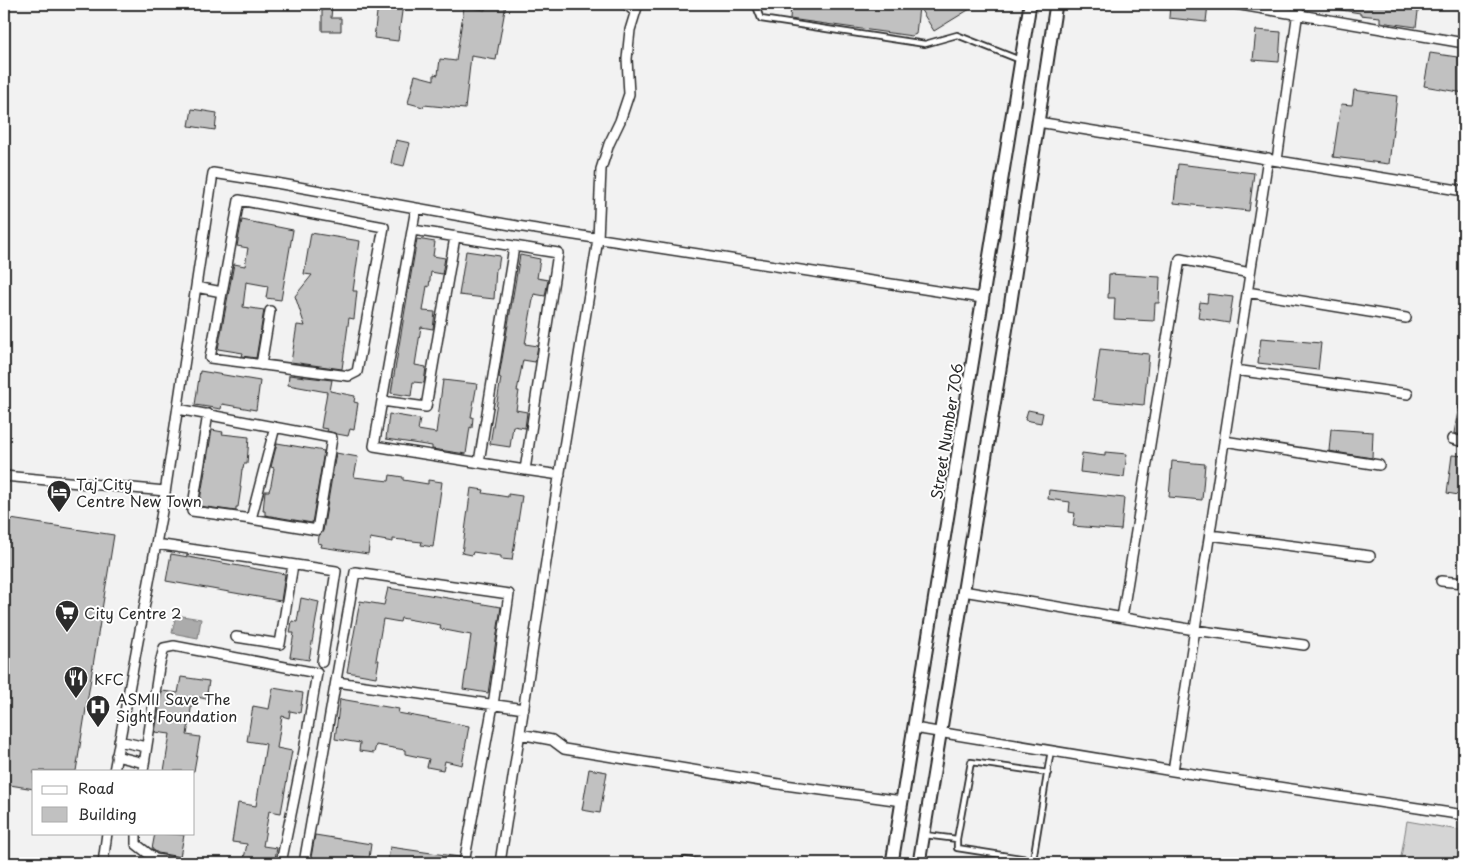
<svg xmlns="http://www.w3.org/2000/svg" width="1468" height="867" viewBox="0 0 1468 867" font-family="'Playpen Sans',sans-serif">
	<rect width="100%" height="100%" fill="#f2f2f2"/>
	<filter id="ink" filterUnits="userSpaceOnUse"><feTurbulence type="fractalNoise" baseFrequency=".02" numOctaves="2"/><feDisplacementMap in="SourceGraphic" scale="10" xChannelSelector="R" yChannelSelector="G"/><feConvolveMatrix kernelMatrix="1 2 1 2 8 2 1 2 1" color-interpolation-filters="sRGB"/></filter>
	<g filter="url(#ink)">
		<path fill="#d5d5d5" stroke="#808080" d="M1407,821l57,10v32h-64z"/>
		<path fill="#ababab" stroke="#787878" d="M176,615l25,4 -3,19 -26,-5z"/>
		<path fill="#c1c1c1" stroke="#2b2b2b" d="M378,4h25l-5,37 -24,-3z
			M486,4h20l-10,56 -25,-4 -6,53 -41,-4 -1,2 -15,-4 7,-28 19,5v-6l4,1 2,-16 16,2 8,-54 21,3z
			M791,4h187l-44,27 -15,-24 -3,27 -4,2 -122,-17z
			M1170,4h38l-2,18 -37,-4z
			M1335,4h84l-3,23 -36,-5v-5l-20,-2v-2l-25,-4z
			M322,5l10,1 -1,12h10v13h-19z
			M1256,30l25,2 -2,30 -26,-2z
			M1430,53l34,5v35l-40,-7z
			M1354,90l43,6 -8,68 -56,-7 8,-53 11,1z
			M192,109l25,4 -2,17 -26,-4z
			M396,140l14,3 -6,23 -13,-3z
			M1178,164l76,9 -5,38 -75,-8z
			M242,220l51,10 -12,70 -15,-2 2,-12 -22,-4 -3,25 21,3 -8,48 -14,-2 1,-3 -25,-4 16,-85 11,2 3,-18 -11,-2z
			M311,233l49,8 -7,50h4l-3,28 -5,-1 -7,51 -51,-7 6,-37 8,1 -10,-30 17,-21 -8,-1z
			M417,239l18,3 -2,14 12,2 -3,16 -11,-2 -2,15 -2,-1 -4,25 12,1 -2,17 -12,-2 -6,38 11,2 -2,16 -11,-1 -2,14 -20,-3z
			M466,251l34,5 -2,12h-2l-2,31 -35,-4z
			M520,255l20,4 -3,19 11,2 -3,16 -11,-2 -9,50 13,2 -3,16 -12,-2 -6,31h2l-3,19 11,2 -2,16 -12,-2 -3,21 -20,-3 11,-66 -2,-1z
			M1109,274l51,3 -1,26h-4l-1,18 -40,-2 1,-21h-7z
			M1208,294l25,3 -4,26 -31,-5 2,-16 7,1z
			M1261,338l60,5 -3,27 -60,-7z
			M1100,349l49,5 -5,51 -51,-5z
			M200,371l60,10 -4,29 -34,-6 -1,5 -26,-4z
			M289,375l43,5 -2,11 25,5 -1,6 4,1 -4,27 -4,-1 -2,7 -11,-2 -10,-3 1,-2 -7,-1 6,-36 -39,-7z
			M443,380l34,4 -6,33h2l-1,11 -2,-1 -4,27 -34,-5v-3l-46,-7 3,-25 31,5 -2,11 18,3z
			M1459,405h5v31l-10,-3z
			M1028,410l15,3 -2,10 -16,-3z
			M1331,429l42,3 -1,26 -43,-7z
			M212,430l11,2 -1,2 27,3 -2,27h-3l-1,5h-1l-2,18h1l-3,20h-2v4l-37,-5z
			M277,443l47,8 -12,72 -47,-8v-4h-2l2,-20h4l2,-6 3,-17 -3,-1z
			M1105,452l22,2 -3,23 -44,-5 2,-19 23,3z
			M336,453l22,4 -4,20 35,4 1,-6 13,2v3l25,4v-4l14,2 -9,65 -12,-2 1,-3 -29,-3v3l-23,-4 -2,16 -47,-7 1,-3 -4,-1 1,-7 4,-5z
			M1452,455l12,1v40l-17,-3z
			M1172,461l33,3 -3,36 -33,-3z
			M471,488l13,2 -1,3 25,4v-3l14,2 -10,64 -11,-1v-3l-28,-4 -1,3 -10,-2z
			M1049,490l75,8 -3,32 -48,-4 2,-13 -6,-1 1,-10 -22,-3z
			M4,518l110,17 -38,236h-42v18l-30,-5z
			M171,554l114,20 -4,27 -115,-20z
			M388,588l113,19 -13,86 -25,-4 8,-54 -31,-6 1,-4 -40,-7 -1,4 -17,-3 -7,41h3l-3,17 -29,-5 13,-71 24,4z
			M301,598l18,4 -10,58 -19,-3 4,-24h-4l2,-12 5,1z
			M181,677l28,4 -3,18 -13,-3 -6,39 13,2 -6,34h-30l6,-37 -15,-2 7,-41 16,2z
			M273,688l30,5 -3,20 -10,-2 -1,7 -7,-2 -5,32 15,3 -11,62 -12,-2 -6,35 14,2 -3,15h-31l4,-19 -15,-2 6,-39 18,3 10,-62 -19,-3 6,-35 16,3z
			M340,699l59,10 -1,4 71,13 -7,39 -17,-4 -2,9 -16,-3 2,-8 -24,-5v-4l-29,-5 -2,8 -15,-2 1,-8 -25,-4z
			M589,769l18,3 -7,41 -18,-3z
			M155,833l29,2 -4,22 -22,-4 -6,-4z
			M315,835l56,9 -2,14 -15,-2 -1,7h-43z
			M390,847l69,10 -1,6h-48l-22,-3z"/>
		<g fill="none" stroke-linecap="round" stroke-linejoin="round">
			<defs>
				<path id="service" d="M755,4l6,15 164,25 32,-9 63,25
					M925,835l32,4v9l76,12 18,-110
					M957,839l14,-77 77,11
					M679,863l6,-3 20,3"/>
				<path id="minor" d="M626,4l9,8
					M1235,4l229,39
					M1038,122l426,69
					M1277,160l22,-156
					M239,200l145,27 -27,145 -8,4 -139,-18z
					M413,230l145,23 -33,217 -151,-24 42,-238
					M196,287l26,5
					M1247,292l159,26
					M261,365l9,-54
					M1235,370l173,24
					M382,401l44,6 29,-170
					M178,409l154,29 -15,92 -66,-11 -59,-8 16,-97
					M1452,439l12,3
					M1224,441l155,24
					M479,462l35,-215
					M525,470l35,5
					M4,476l161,15
					M251,519l24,-92
					M1210,535l160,21
					M156,544l180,27 -14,91
					M1441,581l23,2
					M963,591l232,39 109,15
					M1122,618l58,-359 70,14
					M236,637l44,7 13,-79
					M337,682l187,27
					M914,728l259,43 291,44
					M520,734l32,6 12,9 221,36 117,16
					M119,741l27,6
					M116,756l28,7
					M114,771l49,-265 50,-333 63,10 241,43 465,72
					M143,771l16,-104 5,-19 10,-2 143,27 -13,78 -23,112
					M1173,771l95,-613
					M136,833v11l19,15 24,4
					M103,863l4,-30
					M304,863l51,-291 154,22 -16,111 -29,158
					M500,863l56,-367 42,-257 3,-70 8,-25 11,-23 9,-27 -2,-35 3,-29 8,-26"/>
				<path id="tertiary" d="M892,863l138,-859
					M919,863l90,-549 47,-310"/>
			</defs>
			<use href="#service" stroke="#2b2b2b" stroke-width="8"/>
			<use href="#minor" stroke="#2b2b2b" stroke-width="12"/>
			<use href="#tertiary" stroke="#2b2b2b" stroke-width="15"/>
			<path stroke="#2b2b2b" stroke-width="2" stroke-dasharray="5 4" stroke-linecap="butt" d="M1464,137l-4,25 4,1"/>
			<use href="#service" stroke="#fff" stroke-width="4.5"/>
			<use href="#minor" stroke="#fff" stroke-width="9"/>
			<use href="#tertiary" stroke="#fff" stroke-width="11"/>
		</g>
	</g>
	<defs>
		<symbol id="hotel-pin" viewBox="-11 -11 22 30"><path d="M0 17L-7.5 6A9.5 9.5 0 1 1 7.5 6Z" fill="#2b2b2b" stroke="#fff"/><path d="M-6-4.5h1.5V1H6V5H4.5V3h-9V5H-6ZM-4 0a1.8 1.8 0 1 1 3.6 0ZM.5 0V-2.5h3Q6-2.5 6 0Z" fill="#fff"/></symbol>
		<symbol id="supermarket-pin" viewBox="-11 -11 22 30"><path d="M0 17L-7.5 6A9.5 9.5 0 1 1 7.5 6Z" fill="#2b2b2b" stroke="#fff"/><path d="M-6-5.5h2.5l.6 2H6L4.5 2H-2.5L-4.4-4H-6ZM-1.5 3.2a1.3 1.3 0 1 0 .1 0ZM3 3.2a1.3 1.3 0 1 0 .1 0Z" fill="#fff"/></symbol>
		<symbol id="restaurant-pin" viewBox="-11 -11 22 30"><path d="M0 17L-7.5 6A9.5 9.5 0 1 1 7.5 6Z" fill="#2b2b2b" stroke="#fff"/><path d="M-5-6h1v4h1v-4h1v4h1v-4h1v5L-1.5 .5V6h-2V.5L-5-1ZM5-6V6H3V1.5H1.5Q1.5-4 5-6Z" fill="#fff"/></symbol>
		<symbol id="hospital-pin" viewBox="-11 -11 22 30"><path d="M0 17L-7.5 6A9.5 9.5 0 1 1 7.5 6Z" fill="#2b2b2b" stroke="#fff"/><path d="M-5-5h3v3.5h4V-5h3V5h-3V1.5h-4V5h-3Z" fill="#fff"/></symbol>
	</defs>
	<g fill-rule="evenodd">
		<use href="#hotel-pin" x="45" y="478" width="28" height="38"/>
		<use href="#supermarket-pin" x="53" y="598" width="28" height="38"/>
		<use href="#restaurant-pin" x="62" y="664" width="28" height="38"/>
		<use href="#hospital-pin" x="84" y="693" width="28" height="38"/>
	</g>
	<g text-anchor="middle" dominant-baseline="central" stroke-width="4" stroke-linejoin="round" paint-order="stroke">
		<g font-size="15" fill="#2b2b2b" stroke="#fff">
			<text transform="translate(946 431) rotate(-81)">Street Number 706</text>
		</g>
		<g font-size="15" fill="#2b2b2b" stroke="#fff" text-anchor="start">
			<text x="76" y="483">Taj City<tspan x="76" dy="17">Centre New Town</tspan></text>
			<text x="84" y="612">City Centre 2</text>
			<text x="94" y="678">KFC</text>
			<text x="116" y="698">ASMII Save The<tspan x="116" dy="17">Sight Foundation</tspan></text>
		</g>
	</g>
	<rect width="1468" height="867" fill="none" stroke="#fff" stroke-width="20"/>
	<rect x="10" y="10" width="1448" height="847" fill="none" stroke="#2b2b2b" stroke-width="2" filter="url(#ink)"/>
	<rect x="32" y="770" width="162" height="65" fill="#ffffff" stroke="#aaaaaa"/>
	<rect x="42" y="786" width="25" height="8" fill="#ffffff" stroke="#aaaaaa"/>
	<text x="78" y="794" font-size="15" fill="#2b2b2b">Road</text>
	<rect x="42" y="807" width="25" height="15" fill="#c1c1c1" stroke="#aaaaaa"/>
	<text x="78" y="820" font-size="15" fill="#2b2b2b">Building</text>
</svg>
